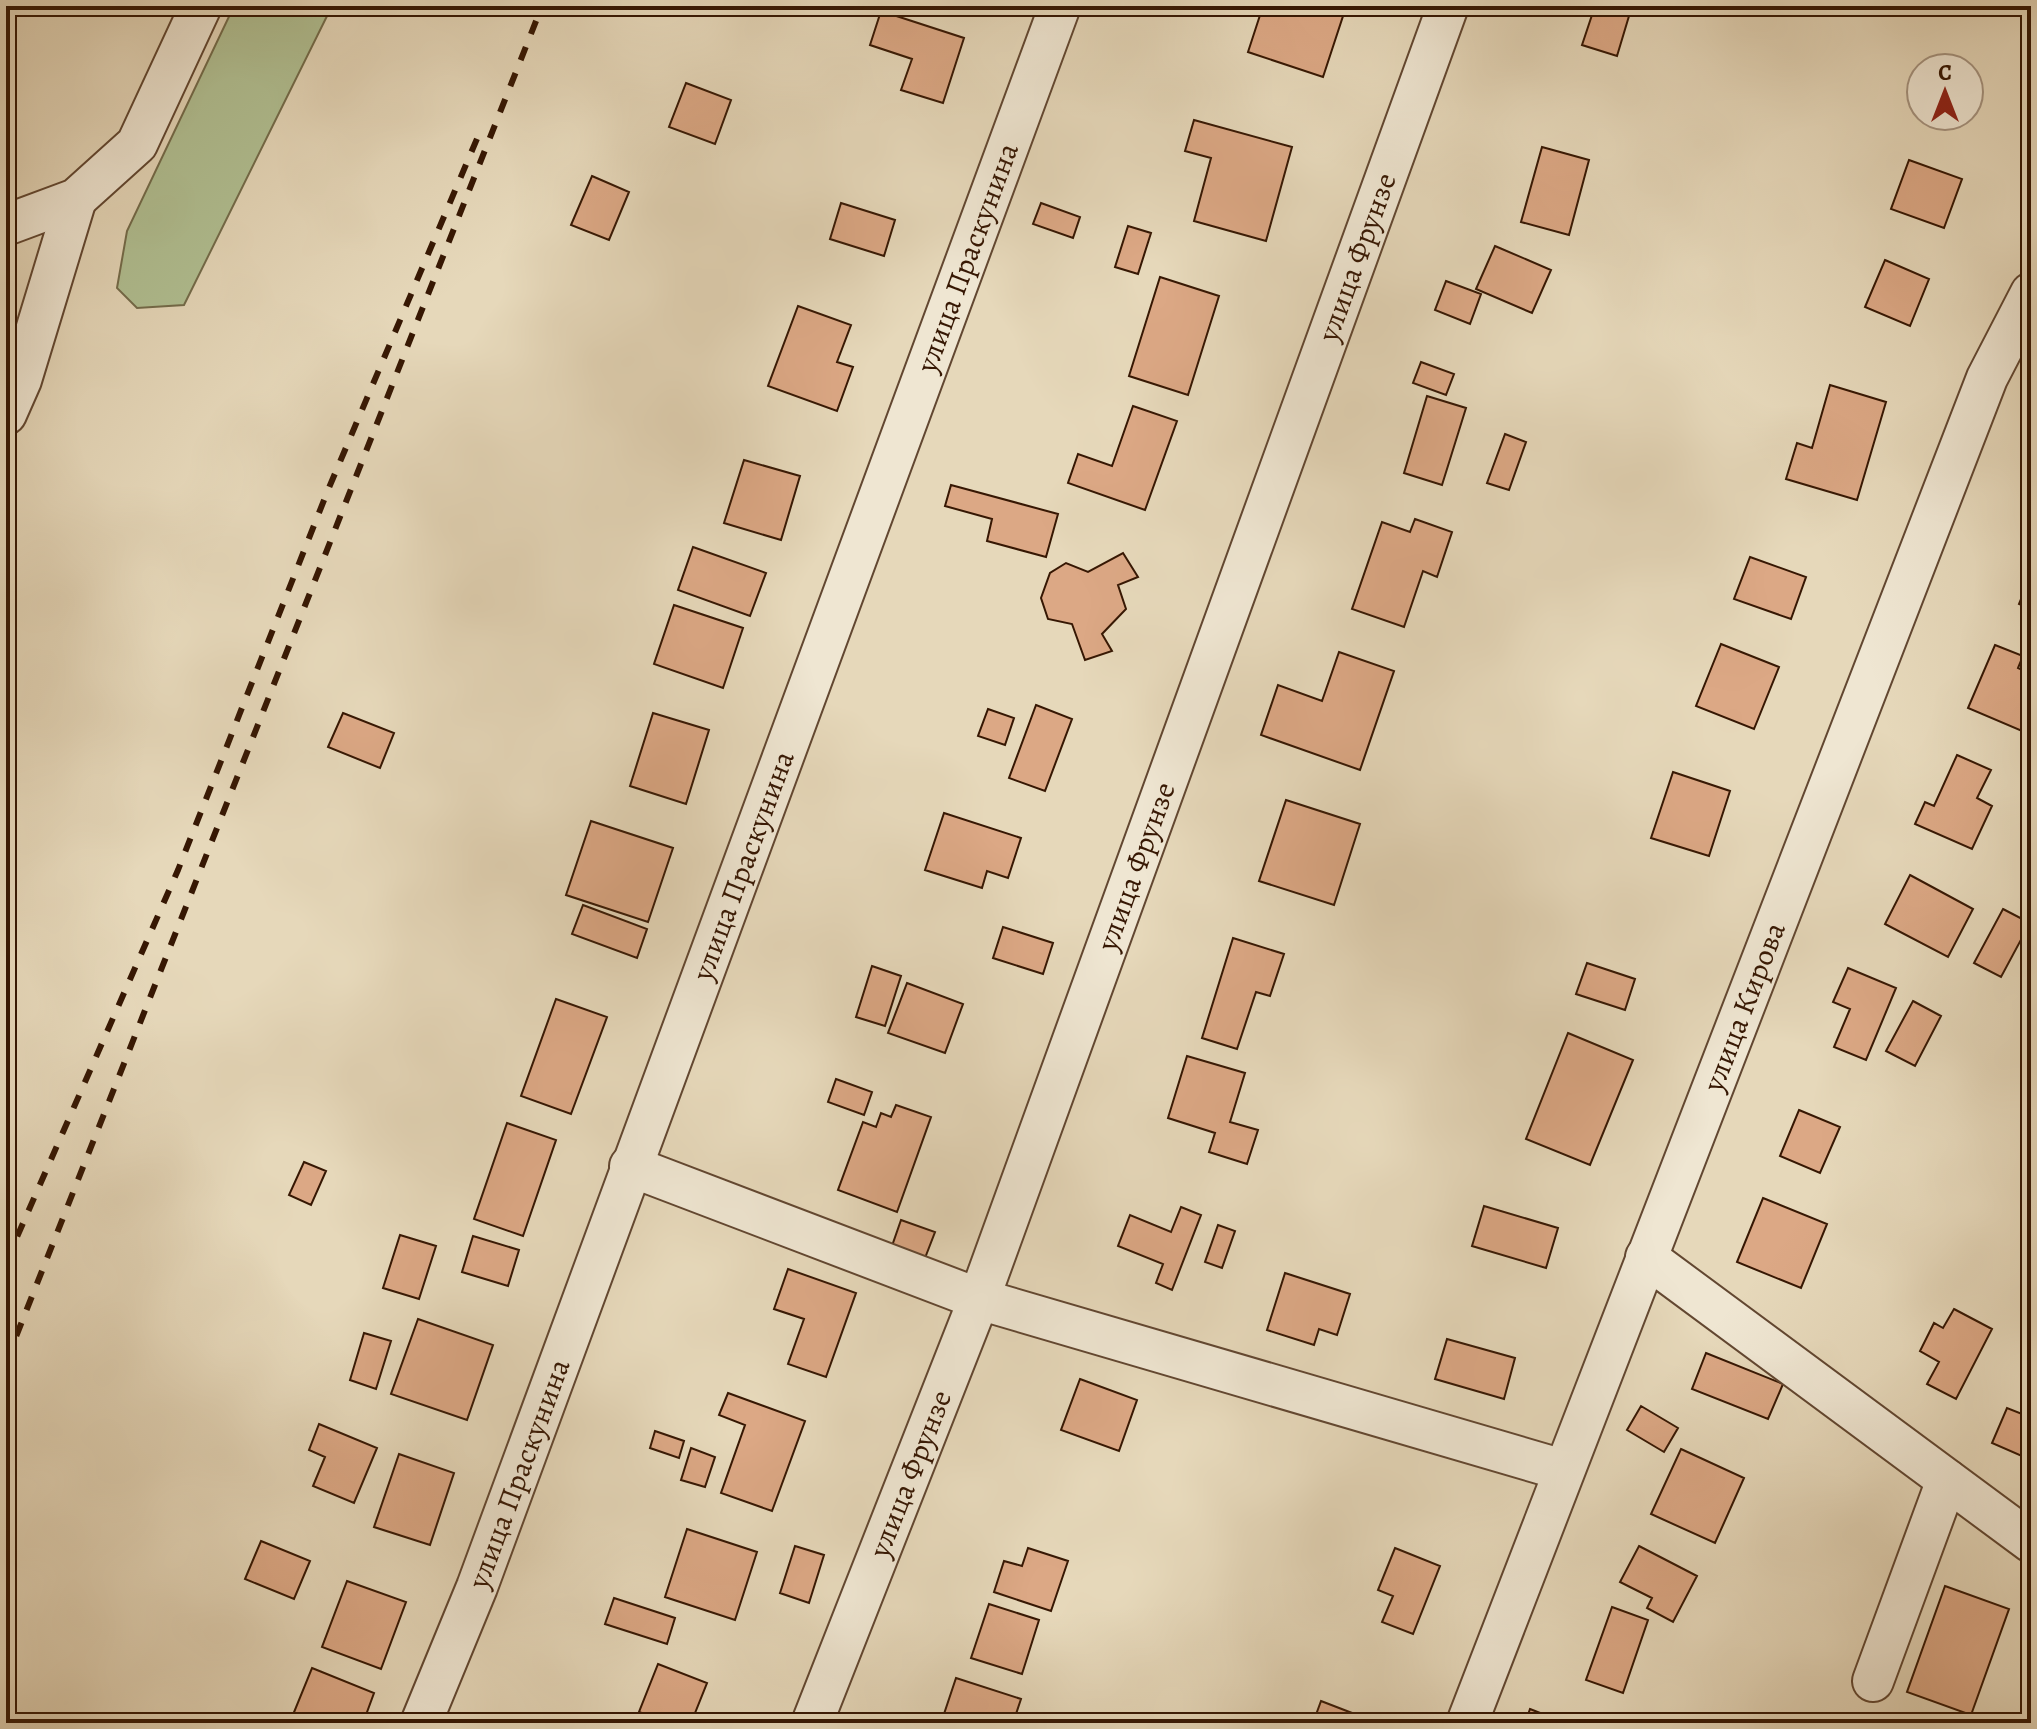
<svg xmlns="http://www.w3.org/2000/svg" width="2037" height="1729" viewBox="0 0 2037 1729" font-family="Alegreya,serif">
	<rect width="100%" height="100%" fill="#e6d8ba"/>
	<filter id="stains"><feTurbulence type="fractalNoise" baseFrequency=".0025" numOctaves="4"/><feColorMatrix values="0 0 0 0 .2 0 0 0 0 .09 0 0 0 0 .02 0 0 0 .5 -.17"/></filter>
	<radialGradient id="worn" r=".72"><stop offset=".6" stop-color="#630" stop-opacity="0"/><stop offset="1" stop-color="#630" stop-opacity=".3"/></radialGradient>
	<path fill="#b1c093" stroke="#746c4b" stroke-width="2" d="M234,6h98l-148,299 -47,3 -20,-20 10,-57z"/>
	<path fill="#dca885" stroke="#361703" stroke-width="2" d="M1263,6h61l20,7 -21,64 -75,-25z
		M1595,6h37l-15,50 -35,-11z
		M881,11l83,27 -21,65 -42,-13 11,-31 -42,-14z
		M686,83l45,17 -16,44 -46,-17z
		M1194,120l98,27 -26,94 -72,-20 17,-63 -26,-7z
		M1542,147l47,13 -20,75 -48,-13z
		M1909,160l53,19 -18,49 -53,-19z
		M592,176l37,16 -20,48 -38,-15z
		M841,203l54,17 -11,36 -54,-17z
		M1041,203l39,14 -7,21 -40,-14z
		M1128,226l23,7 -13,41 -23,-7z
		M1495,246l56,24 -19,43 -56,-24z
		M1885,260l44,19 -19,47 -45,-19z
		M1160,277l59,19 -31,99 -59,-19z
		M1446,281l35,13 -11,30 -35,-14z
		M798,306l53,19 -14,37 16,5 -16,44 -69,-25z
		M1421,362l33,12 -8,21 -33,-12z
		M1830,385l56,17 -29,98 -71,-21 11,-36 15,5z
		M1427,396l39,12 -24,77 -38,-12z
		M1133,406l44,15 -32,89 -77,-27 10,-29 34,12z
		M1505,434l21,8 -17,48 -22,-7z
		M744,460l56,16 -19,64 -57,-17z
		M951,485l107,29 -12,43 -59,-16 5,-22 -47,-13z
		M1415,519l37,13 -15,45 -14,-6 -19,56 -52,-18 30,-87 28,10z
		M693,547l73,26 -16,43 -72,-26z
		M1123,553l15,24 -20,8 8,24 -24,25 10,17 -27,9 -13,-36 -24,-5 -7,-21 9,-25 16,-10 22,9z
		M1750,557l56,20 -15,42 -57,-20z
		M2031,575v34l-12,-5z
		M674,605l69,23 -20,60 -69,-24z
		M1721,644l58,23 -25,62 -58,-23z
		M1995,645l28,11 -5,12 13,6v36l-9,21 -54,-23z
		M1339,652l55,19 -34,99 -99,-35 17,-50 44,16z
		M1036,705l36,14 -27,72 -36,-13z
		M988,709l26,9 -9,27 -27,-9z
		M343,713l51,20 -14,35 -52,-21z
		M653,713l56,17 -23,74 -56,-18z
		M1957,755l34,15 -14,28 15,8 -20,43 -57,-25 10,-22 9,4z
		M1673,772l57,19 -21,65 -58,-18z
		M1286,800l74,24 -26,81 -75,-24z
		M944,813l77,25 -13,40 -21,-7 -5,17 -57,-18z
		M591,821l82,27 -25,74 -82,-27z
		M1910,875l63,34 -25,48 -63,-33z
		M583,905l64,24 -10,29 -65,-24z
		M2003,909l27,14 -29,54 -27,-14z
		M1003,927l50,16 -10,31 -50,-16z
		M1233,938l51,16 -14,42 -14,-4 -19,57 -35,-11z
		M1587,963l48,16 -10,31 -49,-16z
		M872,966l29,10 -16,50 -29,-9z
		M1848,968l48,20 -30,72 -32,-13 16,-38 -17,-7z
		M907,983l56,21 -18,49 -57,-20z
		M556,999l51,18 -36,97 -50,-18z
		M1913,1001l28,15 -26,50 -29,-15z
		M1568,1033l65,27 -43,105 -64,-26z
		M1187,1056l58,17 -15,49 28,8 -11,34 -38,-12 6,-19 -47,-15z
		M836,1079l36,13 -8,23 -36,-13z
		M896,1105l35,12 -34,95 -59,-22 25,-68 13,5 5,-14 10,4z
		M1799,1110l41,17 -20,46 -40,-17z
		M507,1123l49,17 -33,96 -49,-17z
		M304,1162l22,9 -15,34 -22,-10z
		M1763,1198l64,26 -26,64 -64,-26z
		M1484,1206l74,22 -12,40 -74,-22z
		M1181,1207l20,8 -29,75 -16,-7 7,-19 -45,-18 12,-31 41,17z
		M901,1220l34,12 -10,26 -33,-12z
		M1218,1225l17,6 -13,37 -17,-6z
		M400,1235l36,11 -17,53 -36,-11z
		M473,1236l46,14 -11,36 -46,-14z
		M788,1269l68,24 -30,84 -38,-13 16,-45 -30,-10z
		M1285,1273l65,21 -13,41 -18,-6 -5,16 -47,-15z
		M1954,1309l38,20 -36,70 -29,-15 12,-22 -19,-11 14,-28 9,5z
		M418,1319l75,26 -26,75 -76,-26z
		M364,1333l27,8 -15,48 -26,-9z
		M1447,1339l68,19 -11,41 -69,-20z
		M1706,1353l77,31 -15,35 -76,-30z
		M1080,1379l57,21 -18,51 -58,-21z
		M728,1393l77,28 -33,90 -51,-18 24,-68 -26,-10z
		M1641,1406l37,22 -14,24 -37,-22z
		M2031,1406v54l-39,-17 15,-35 20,8z
		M319,1424l58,24 -23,55 -41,-17 12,-29 -16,-7z
		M655,1431l29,10 -5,17 -29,-10z
		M691,1448l24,9 -10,30 -24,-7z
		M1681,1449l63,29 -29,65 -64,-29z
		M399,1454l55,19 -24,72 -56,-18z
		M687,1529l70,23 -22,68 -70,-23z
		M261,1541l49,20 -16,38 -49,-20z
		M795,1546l29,9 -15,48 -29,-10z
		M1639,1546l58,30 -24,46 -26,-14 5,-10 -32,-16z
		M1028,1548l40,13 -17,50 -57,-19 10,-31 18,5z
		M1395,1548l45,18 -27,68 -31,-12 11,-26 -15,-6z
		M347,1581l59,21 -25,67 -59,-22z
		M1945,1586l64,23 -38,106 -64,-23z
		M614,1598l61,20 -8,26 -62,-20z
		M989,1604l50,16 -17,54 -51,-16z
		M1612,1607l36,13 -25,73 -37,-13z
		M658,1664l49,19 -16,40h-23l-29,-11z
		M312,1668l62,25 -11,30 -73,-1z
		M956,1678l65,21 -8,24h-72z
		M1321,1701l57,22h-65z
		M1530,1709l33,13v1h-38z"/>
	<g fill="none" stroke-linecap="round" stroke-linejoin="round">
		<defs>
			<g id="minor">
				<path d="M6,225l70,-26 61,-55 64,-138"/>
				<path d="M6,414l15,-34 55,-181"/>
				<path d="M630,1166l349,133 584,171"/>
				<path d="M1646,1257l385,285"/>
				<path d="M1873,1681l74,-201"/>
				<path id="s1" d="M421,1723l56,-136 583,-1581"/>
				<path id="s2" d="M812,1723l167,-424 469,-1293"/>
				<path id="s3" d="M1467,1723l520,-1345 44,-85"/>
			</g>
		</defs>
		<use href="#minor" stroke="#624731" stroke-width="44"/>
		<use href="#minor" stroke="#efe6d2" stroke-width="40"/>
		<path stroke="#361703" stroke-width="6" stroke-dasharray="14 14" stroke-linecap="butt" d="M6,1262l172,-392 150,-380 154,-363
			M6,1362l536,-1356"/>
	</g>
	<g text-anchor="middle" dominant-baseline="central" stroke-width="6" stroke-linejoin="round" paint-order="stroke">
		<g font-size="30" fill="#361703" stroke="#efe6d2">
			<text stroke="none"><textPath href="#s1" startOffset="1564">улица Праскунина</textPath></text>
			<text stroke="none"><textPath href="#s2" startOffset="1564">улица Фрунзе</textPath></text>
			<text stroke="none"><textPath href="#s1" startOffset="916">улица Праскунина</textPath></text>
			<text stroke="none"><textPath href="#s2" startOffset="916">улица Фрунзе</textPath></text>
			<text stroke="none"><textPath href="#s3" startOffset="768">улица Кирова</textPath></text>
			<text stroke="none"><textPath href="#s1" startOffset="268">улица Праскунина</textPath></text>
			<text stroke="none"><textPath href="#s2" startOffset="268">улица Фрунзе</textPath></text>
		</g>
	</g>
	<rect width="2037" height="1729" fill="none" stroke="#e6d8ba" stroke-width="32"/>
	<rect x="8" y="8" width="2021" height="1713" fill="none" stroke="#361703" stroke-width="4"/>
	<rect x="16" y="16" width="2005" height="1697" fill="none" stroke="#361703" stroke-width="2"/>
	<g transform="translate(1945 92)"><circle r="38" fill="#efe6d2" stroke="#a5937f" stroke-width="2"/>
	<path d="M0-6L14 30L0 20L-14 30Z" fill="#8f2418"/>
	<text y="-12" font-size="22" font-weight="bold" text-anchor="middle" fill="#361703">С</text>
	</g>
	<rect width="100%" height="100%" filter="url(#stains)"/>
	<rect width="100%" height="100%" fill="url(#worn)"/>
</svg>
